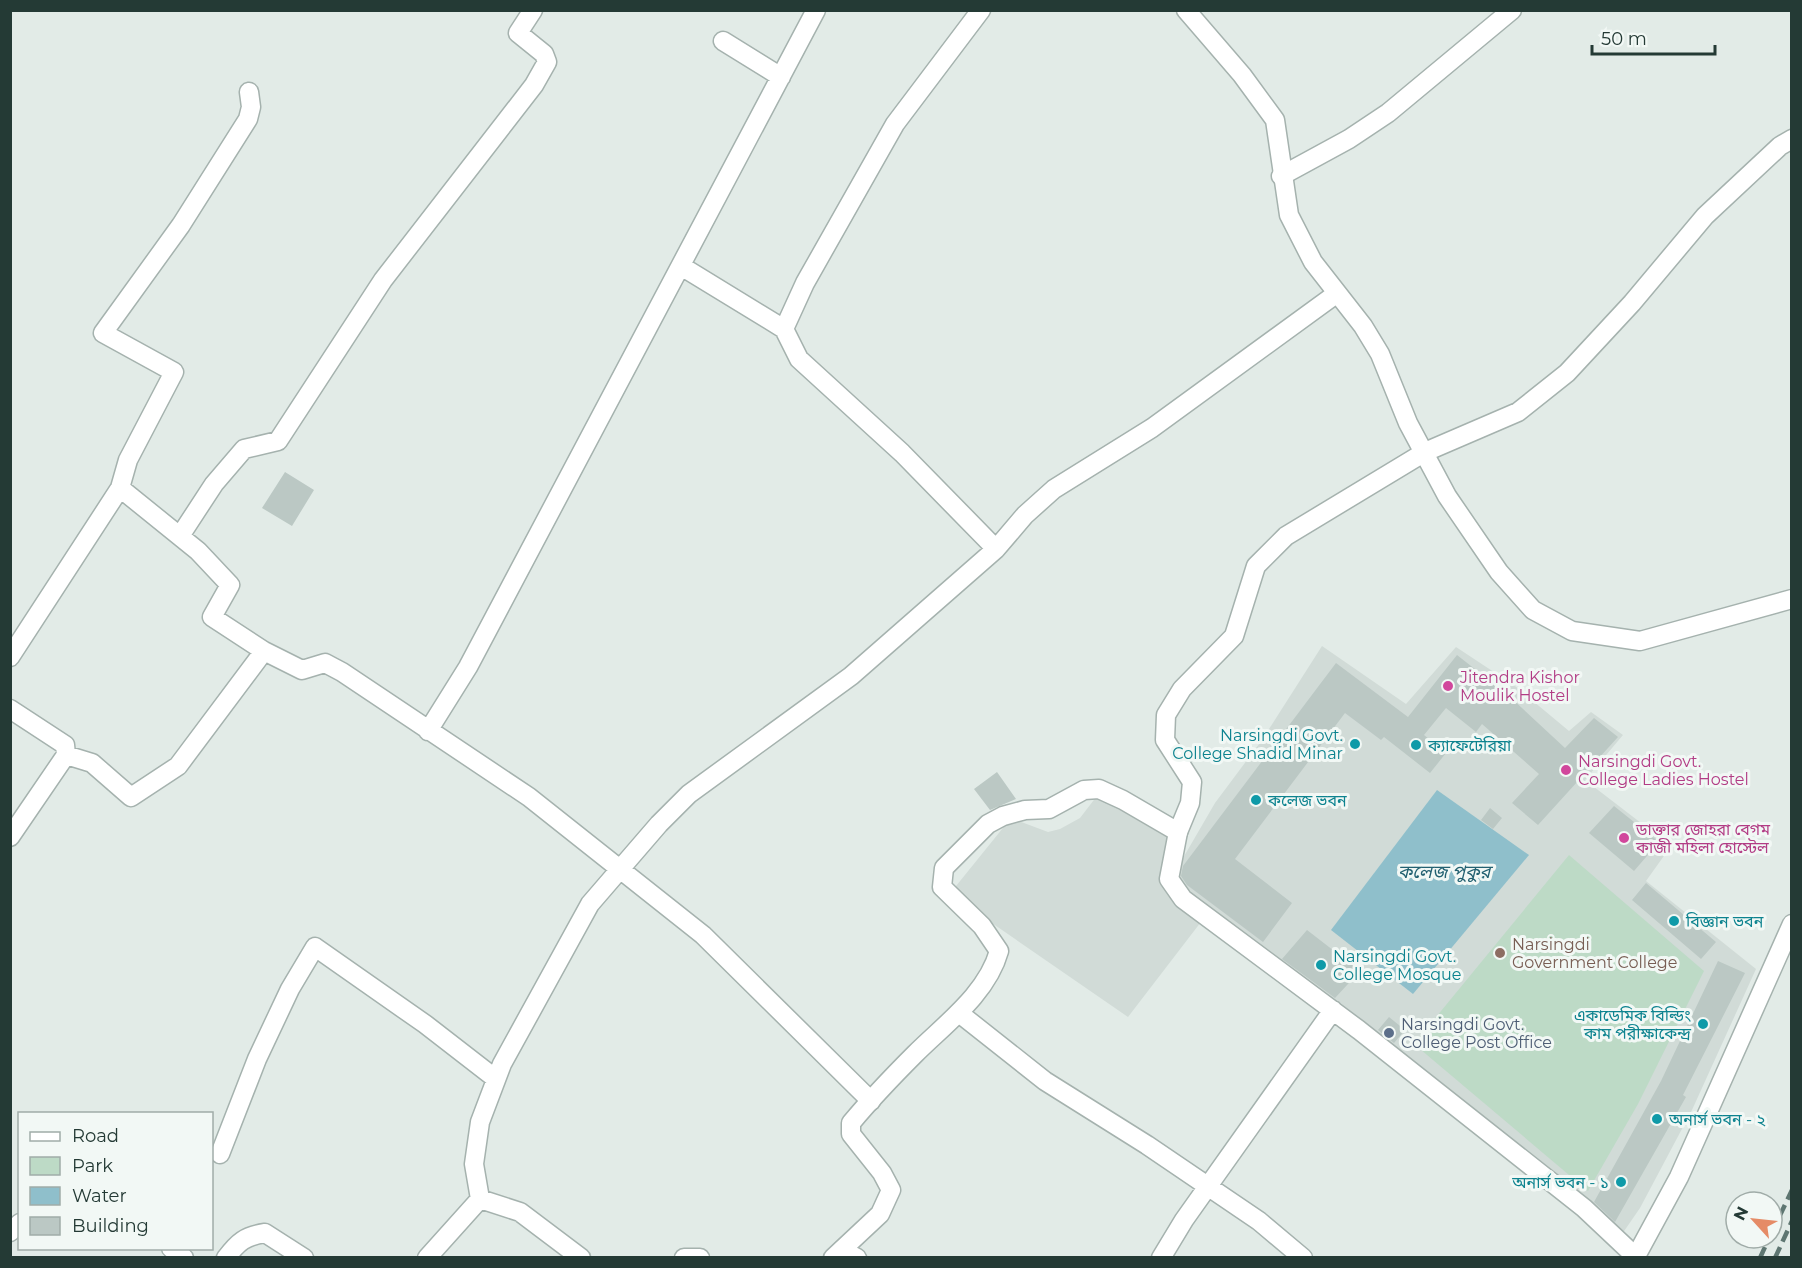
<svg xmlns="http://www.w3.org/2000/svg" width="1802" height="1268" viewBox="0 0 1802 1268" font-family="Montserrat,'Noto Sans Bengali',sans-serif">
	<rect width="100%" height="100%" fill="#e2ebe7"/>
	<path fill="#d1dbd7" d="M1322,646l84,58 50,-57 59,39 54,45 22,-19 32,23 -38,45 86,66 -25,35 110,88 -64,141 -52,98 -20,29 -424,-333 -24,-27 43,-74 47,-63z
		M1100,792l71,48 -8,27 41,51 -76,99 -139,-96 -37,-30 59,-73 37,14 12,-3 20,-11z"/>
	<path fill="#bddac6" d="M1569,855l135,116 -66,133 -50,87 -174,-147z"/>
	<path fill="#8fbfcb" d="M1437,790l92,65 -116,139 -82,-64z"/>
	<path fill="#bbc8c4" d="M285,472l29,18 -22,36 -30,-18z
		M1457,655l51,40 57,53 29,-30 24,19 -80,88 -26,-22 27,-29 -57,-50 -6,8 -30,-24 -22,27 22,18 -16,20 -46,-36 -3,3 -36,-27 -110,146 57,44 -29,39 -76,-57 -6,-9 2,-10 153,-203 72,54z
		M997,772l19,27 -26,11 -16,-21z
		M1614,806l45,36 -25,29 -45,-38z
		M1490,808l12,10 -9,11 -12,-9z
		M1646,883l70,59 -15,17 -69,-59z
		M1307,930l53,41 -25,27 -53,-39z
		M1718,961l27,12 -62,122 3,2 -71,125 -21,-20 67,-121z
		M1389,1017l16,13 -11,13 -16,-13z"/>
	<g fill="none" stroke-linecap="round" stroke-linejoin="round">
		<defs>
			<path id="minor" d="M981,10l-86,114 -90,159 -21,46 15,30 103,94 94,96
				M723,41l58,36
				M1281,176l68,-37 39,-26 124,-103
				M681,266l103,63
				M1425,452l93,-40 49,-39 65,-70 73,-87 75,-70 12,-7
				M120,488l78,63 32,34 -18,32 52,34 38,19 23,-7 17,9 187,125 174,138 168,166
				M180,536l34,-52 30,-35 34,-8 105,-161 151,-195 13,-23 -3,-8 -26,-21 15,-23
				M10,657l110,-169 8,-28 46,-88 -71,-39 78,-108 67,-106 3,-12 -2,-15
				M10,709l55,36 1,10 -56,82
				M428,731l40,-64 348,-657
				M66,755l26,8 39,34 47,-31 86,-115
				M1178,832l-9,47 14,20 176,131 225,178 52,49
				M959,1013l86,68 102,64 112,76 44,37
				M220,1154l37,-95 33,-70 25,-42 110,77 71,55
				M480,1199l-6,-35 6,-42 22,-58 88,-160 69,-80 30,-30 162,-118 145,-127 29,-34 29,-26 98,-61 184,-134
				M10,1232l10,-9
				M171,1248l13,10
				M842,1250l15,8
				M226,1258c12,-16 19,-22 39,-25l39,25
				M427,1258l53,-59 40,13 61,46
				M684,1258h16
				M1161,1258l23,-38 149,-210"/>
			<path id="tertiary" d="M1186,10l56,65 33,45 14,95 24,47 50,64 17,28 28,69 39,73 52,76 34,38 39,21 68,10 152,-42
				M833,1258l47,-44 11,-24 -9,-17 -31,-39v-11c20,-24 42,-47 64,-69 30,-30 72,-60 84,-103l-17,-25 -40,-39 2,-19 44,-44 15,-8 22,-6 24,-1 35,-19 15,-1 24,11 55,32 12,-29 2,-21 -27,-42 1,-25 16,-26 52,-53 22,-70 30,-30 139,-84
				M1635,1258l44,-81 113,-253"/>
		</defs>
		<use href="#minor" stroke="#a5b2ae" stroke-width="21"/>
		<use href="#tertiary" stroke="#a5b2ae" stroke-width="21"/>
		<use href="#minor" stroke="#fff" stroke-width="18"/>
		<use href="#tertiary" stroke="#fff" stroke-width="18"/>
		<path stroke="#5e7671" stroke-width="4.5" stroke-dasharray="12 6" stroke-linecap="butt" d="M1772,1232l20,-42
			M1760,1258l9,-20
			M1775,1258l17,-37"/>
	</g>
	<g fill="#d1479c" stroke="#f2f8f5" stroke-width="2">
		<circle cx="1448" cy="686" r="6"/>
		<circle cx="1566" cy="770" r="6"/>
		<circle cx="1624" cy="838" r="6"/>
	</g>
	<g fill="#0f9aa8" stroke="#f2f8f5" stroke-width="2">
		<circle cx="1355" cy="744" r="6"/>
		<circle cx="1416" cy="745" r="6"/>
		<circle cx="1256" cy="800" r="6"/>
		<circle cx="1674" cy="921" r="6"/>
		<circle cx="1321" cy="965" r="6"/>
		<circle cx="1703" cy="1024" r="6"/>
		<circle cx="1657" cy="1119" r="6"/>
		<circle cx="1621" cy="1182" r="6"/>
	</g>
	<circle fill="#8d6e63" stroke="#f2f8f5" stroke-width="2" cx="1500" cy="953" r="6"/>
	<circle fill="#5c6f8a" stroke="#f2f8f5" stroke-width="2" cx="1389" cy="1033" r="6"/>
	<g text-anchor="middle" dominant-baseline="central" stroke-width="6" stroke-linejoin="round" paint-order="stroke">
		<g font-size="16" fill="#b23c85" stroke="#f2f8f5" text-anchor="start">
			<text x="1460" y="677">Jitendra Kishor<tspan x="1460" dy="18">Moulik Hostel</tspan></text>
			<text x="1578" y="761">Narsingdi Govt.<tspan x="1578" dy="18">College Ladies Hostel</tspan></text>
			<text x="1636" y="829">ডাক্তার জোহরা বেগম<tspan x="1636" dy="18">কাজী মহিলা হোস্টেল</tspan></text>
		</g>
		<g font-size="16" fill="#0d838f" stroke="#f2f8f5" text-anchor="start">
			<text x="1343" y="735" text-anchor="end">Narsingdi Govt.<tspan x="1343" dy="18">College Shadid Minar</tspan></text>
			<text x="1428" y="745">ক্যাফেটেরিয়া</text>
			<text x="1268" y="800">কলেজ ভবন</text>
			<text x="1686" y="921">বিজ্ঞান ভবন</text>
			<text x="1333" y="956">Narsingdi Govt.<tspan x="1333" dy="18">College Mosque</tspan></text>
			<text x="1691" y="1015" text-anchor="end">একাডেমিক বিল্ডিং<tspan x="1691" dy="18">কাম পরীক্ষাকেন্দ্র</tspan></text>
			<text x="1669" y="1119">অনার্স ভবন - ২</text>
			<text x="1609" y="1182" text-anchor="end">অনার্স ভবন - ১</text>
		</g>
		<g font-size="16" fill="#785e54" stroke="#f2f8f5" text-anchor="start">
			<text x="1512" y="944">Narsingdi<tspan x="1512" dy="18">Government College</tspan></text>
		</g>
		<g font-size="16" fill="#4e5e75" stroke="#f2f8f5" text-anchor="start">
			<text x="1401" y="1024">Narsingdi Govt.<tspan x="1401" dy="18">College Post Office</tspan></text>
		</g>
		<g font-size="18" font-style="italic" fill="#236171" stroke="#f2f8f5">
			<text x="1444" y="872">কলেজ পুকুর</text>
		</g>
	</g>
	<rect width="1802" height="1268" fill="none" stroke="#243a35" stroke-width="24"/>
	<rect x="18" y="1112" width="195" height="138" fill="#f2f8f5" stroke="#a0aca8" stroke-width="1.5"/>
	<rect x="30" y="1132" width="30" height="9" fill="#ffffff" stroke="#a0aca8" stroke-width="1.5"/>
	<text x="72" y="1142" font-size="18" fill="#243a35">Road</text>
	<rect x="30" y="1157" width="30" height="18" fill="#bddac6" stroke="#a0aca8" stroke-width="1.5"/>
	<text x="72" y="1172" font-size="18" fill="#243a35">Park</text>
	<rect x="30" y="1187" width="30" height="18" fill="#8fbfcb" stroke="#a0aca8" stroke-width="1.5"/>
	<text x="72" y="1202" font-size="18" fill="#243a35">Water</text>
	<rect x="30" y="1217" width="30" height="18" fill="#bbc8c4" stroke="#a0aca8" stroke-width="1.5"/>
	<text x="72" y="1232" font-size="18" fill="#243a35">Building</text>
	<g transform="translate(1754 1220) rotate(297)"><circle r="28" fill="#f2f8f5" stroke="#a0aca8" stroke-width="1.5"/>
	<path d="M0-4.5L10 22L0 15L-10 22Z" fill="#e58b66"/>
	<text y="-9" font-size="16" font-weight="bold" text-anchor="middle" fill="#243a35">N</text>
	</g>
	<path d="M1592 45v9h123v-9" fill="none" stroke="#243a35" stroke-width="3"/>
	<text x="1601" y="45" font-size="18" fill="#243a35" stroke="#f2f8f5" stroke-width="4.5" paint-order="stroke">50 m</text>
</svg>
